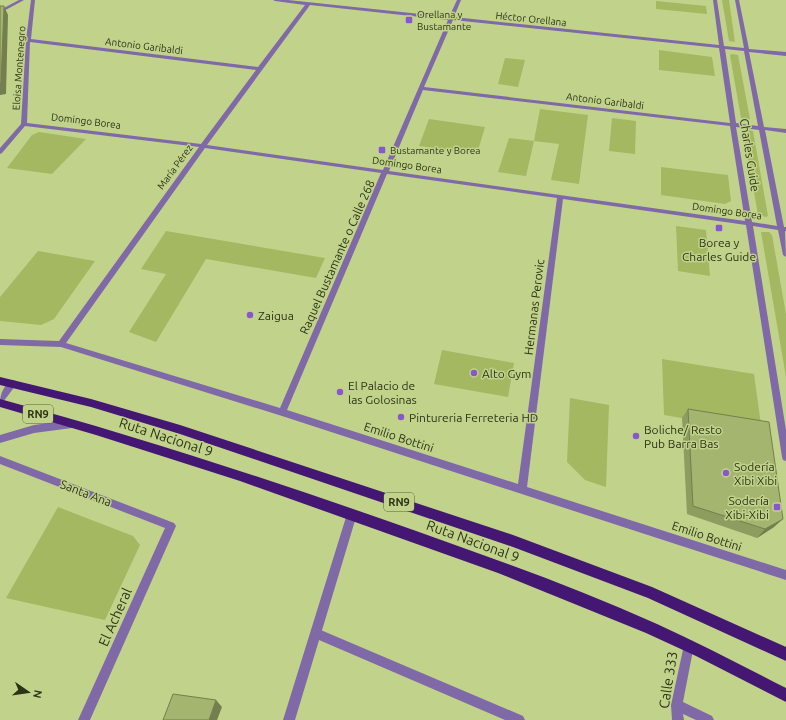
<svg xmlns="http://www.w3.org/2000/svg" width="786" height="720" viewBox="0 0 786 720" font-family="Ubuntu,sans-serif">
	<rect width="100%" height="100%" fill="#c1d38b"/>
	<path fill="#a3b860" d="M722,0h7l6,42 -6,-1z
		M656,1l50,5 1,8 -51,-5z
		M659,50l53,7 3,19 -56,-6z
		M732,54l6,1 12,64 -2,1 -7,-2 -11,-63z
		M505,58l20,2 -7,27 -20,-3z
		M540,109l48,6 -9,69 -28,-4 8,-36 -25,-3 -8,35 -28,-4 11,-34 25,3z
		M612,118l24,3 -1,33 -26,-3z
		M429,119l56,8 -8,27 -58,-8z
		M745,129l8,2 15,85 -2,1 -8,-2 -15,-85z
		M39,132l47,7 -34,35 -45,-6 25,-33z
		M661,167l67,8 3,26 -6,3 -64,-9z
		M676,226l30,4 4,46 -32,-5z
		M166,231l159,27 -9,20 -110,-19 -50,83 -27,-10 37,-58 -25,-5z
		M761,232h8l3,3 14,79v63z
		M38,251l57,10 -41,58 -13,6 -41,-4v-24z
		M442,350l72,13 -6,34 -74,-13z
		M662,359l92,15 8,58 -98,-17z
		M570,398l39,7 -3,82 -21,-7 -18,-18z
		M58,507l75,29 7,9 -35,75 -99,-22z"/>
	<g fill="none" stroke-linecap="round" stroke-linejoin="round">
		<path fill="#8069a7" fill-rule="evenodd" d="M19,0h5l-24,13v-3z
			M316,628l207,88 2,4h-20l-193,-83 -1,-4 1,-4z"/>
		<path fill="#8069a7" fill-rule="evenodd" d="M31,0h4l-4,39 227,28 47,-62 -30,-4 -2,-1h15l161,17 8,-17h4l-7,17 265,28 -6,-45h4l7,46 20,2 -9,-48h4l10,49 37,3v4l-37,-4 15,75 22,2v4l-21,-3 19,97h2v4h-1l1,26 -3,-2 -5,-25 -25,-4 33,204v31l-3,-1 -1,-3 -36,-232 -183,-26 -36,288 259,83v10l-504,-164 -221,-69 -61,-2v-6l59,2 140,-194 -174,-21 -23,27 -2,1v-6l21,-24 5,-84zM310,5l138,15 -65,150 -176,-25zM453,20l266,28 11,75 -306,-36zM30,42l226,28 -55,74 -174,-21zM725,49l19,2 14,75 -22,-3zM423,90l307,36 15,95 -356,-50zM736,127l23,3 18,96 -25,-4zM205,148l176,25 -101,235 -214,-65zM387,174l170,24 -39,286 -231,-74z
			M13,380l3,1 1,2 -1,2 -13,17 -3,1c0,-9 4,-19 13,-23z
			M72,420l3,1 1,3 -1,3 -3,1 -38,5 -34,10v-8l34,-10z
			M0,456l174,67 2,3 -86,194h-12l87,-192 -165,-64z
			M352,510l3,1 2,3 -62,206h-12l64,-206 2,-3z
			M689,640l4,1 1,4 -11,57 29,14 2,4h-18l-13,-6 1,6h-12l-1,-15 13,-60 1,-4z"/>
		<path fill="#431772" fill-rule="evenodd" d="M0,377l91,22 89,26 333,110 139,52 134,60v14l-138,-63 -135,-51 -333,-113 -89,-27 -91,-22z
			M0,399c129,35 256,76 382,120 93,33 186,65 275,105 44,20 86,42 129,64v14l-90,-46 -50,-23 -148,-60 -258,-92 -144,-46 -96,-28z"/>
	</g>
	<path fill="#8d9c5f" d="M688,409l86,118 -17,11 -70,-24 -5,-96z"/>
	<path fill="#737f4e" d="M4,6l4,9 -2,79 -6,1v-11z
		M783,519l-9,8 -17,11 8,-9z
		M216,700l6,7 -5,13h-8z"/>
	<path fill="#a4b56f" stroke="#737f4e" d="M0,6h4l-3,77 -1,1z
		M688,409l81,13 14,97 -18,10 -72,-23z
		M173,694l43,6 -7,20h-46z"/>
	<g fill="#8956cf" stroke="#c1d38b" stroke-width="1.5">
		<rect x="405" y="16" width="8" height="8" rx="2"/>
		<rect x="378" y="146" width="8" height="8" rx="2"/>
		<rect x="715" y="224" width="8" height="8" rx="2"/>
		<circle cx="250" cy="315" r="4"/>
		<circle cx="474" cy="373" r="4"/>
		<circle cx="340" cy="392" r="4"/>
		<circle cx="401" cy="417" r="4"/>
		<circle cx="636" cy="436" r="4"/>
		<circle cx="726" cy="473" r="4"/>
		<rect x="773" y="503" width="8" height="8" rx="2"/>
	</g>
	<g text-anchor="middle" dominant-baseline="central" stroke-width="3" stroke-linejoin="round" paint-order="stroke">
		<g font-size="10" fill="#2c3316" stroke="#c1d38b" text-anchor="start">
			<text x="417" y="14">Orellana y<tspan x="417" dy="12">Bustamante</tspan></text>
			<text x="390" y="150">Bustamante y Borea</text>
		</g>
		<g font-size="10" fill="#2c3316" stroke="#c1d38b">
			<text transform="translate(531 19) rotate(6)">Héctor Orellana</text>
			<text transform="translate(144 46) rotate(7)">Antonio Garibaldi</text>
			<text transform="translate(19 68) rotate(-86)">Eloisa Montenegro</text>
			<text transform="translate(605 101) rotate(7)">Antonio Garibaldi</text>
			<text transform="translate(86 121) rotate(7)">Domingo Borea</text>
			<text transform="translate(407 165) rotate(8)">Domingo Borea</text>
			<text transform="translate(175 167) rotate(-54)">María Pérez</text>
			<text transform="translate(727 211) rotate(8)">Domingo Borea</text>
		</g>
		<g fill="#c1d38b" stroke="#596339" stroke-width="1">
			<rect x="23" y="405" width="30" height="18" rx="3"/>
			<rect x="384" y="493" width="30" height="18" rx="3"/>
		</g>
		<g font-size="11" font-weight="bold" fill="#2c3316">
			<text x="38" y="414">RN9</text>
			<text x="399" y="502">RN9</text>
		</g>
		<g font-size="12" fill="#2c3316" stroke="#c1d38b">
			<text transform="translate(750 155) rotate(81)">Charles Guide</text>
			<text transform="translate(337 257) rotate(-66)">Raquel Bustamante o Calle 268</text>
			<text transform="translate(534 307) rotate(-83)">Hermanas Perovic</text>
			<text transform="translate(399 437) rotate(18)">Emilio Bottini</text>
			<text transform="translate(86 493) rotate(21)">Santa Ana</text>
			<text transform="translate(707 536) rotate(18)">Emilio Bottini</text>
		</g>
		<g font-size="12" fill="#2c3316" stroke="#c1d38b" text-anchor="start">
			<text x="719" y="242" text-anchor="middle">Borea y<tspan x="719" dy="14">Charles Guide</tspan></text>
			<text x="258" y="315">Zaigua</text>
			<text x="482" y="373">Alto Gym</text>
			<text x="348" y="385">El Palacio de<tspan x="348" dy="14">las Golosinas</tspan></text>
			<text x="409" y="417">Pintureria Ferreteria HD</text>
			<text x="644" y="429">Boliche/ Resto<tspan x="644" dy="14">Pub Barra Bas</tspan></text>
			<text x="734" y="466">Sodería<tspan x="734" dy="14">Xibi Xibi</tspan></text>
			<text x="769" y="500" text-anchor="end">Sodería<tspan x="769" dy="14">Xibi-Xibi</tspan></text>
		</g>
		<g font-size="14" fill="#2c3316" stroke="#c1d38b">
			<text transform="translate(166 437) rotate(18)">Ruta Nacional 9</text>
			<text transform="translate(473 541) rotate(20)">Ruta Nacional 9</text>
			<text transform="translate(115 617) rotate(-66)">El Acheral</text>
			<text transform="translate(668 680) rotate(-81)">Calle 333</text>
		</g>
	</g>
	<g transform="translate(28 692) rotate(103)" stroke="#c1d38b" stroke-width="3" paint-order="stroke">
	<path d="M0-3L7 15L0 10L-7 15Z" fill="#2c3316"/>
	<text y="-6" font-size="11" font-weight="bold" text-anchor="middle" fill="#2c3316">N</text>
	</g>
</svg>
